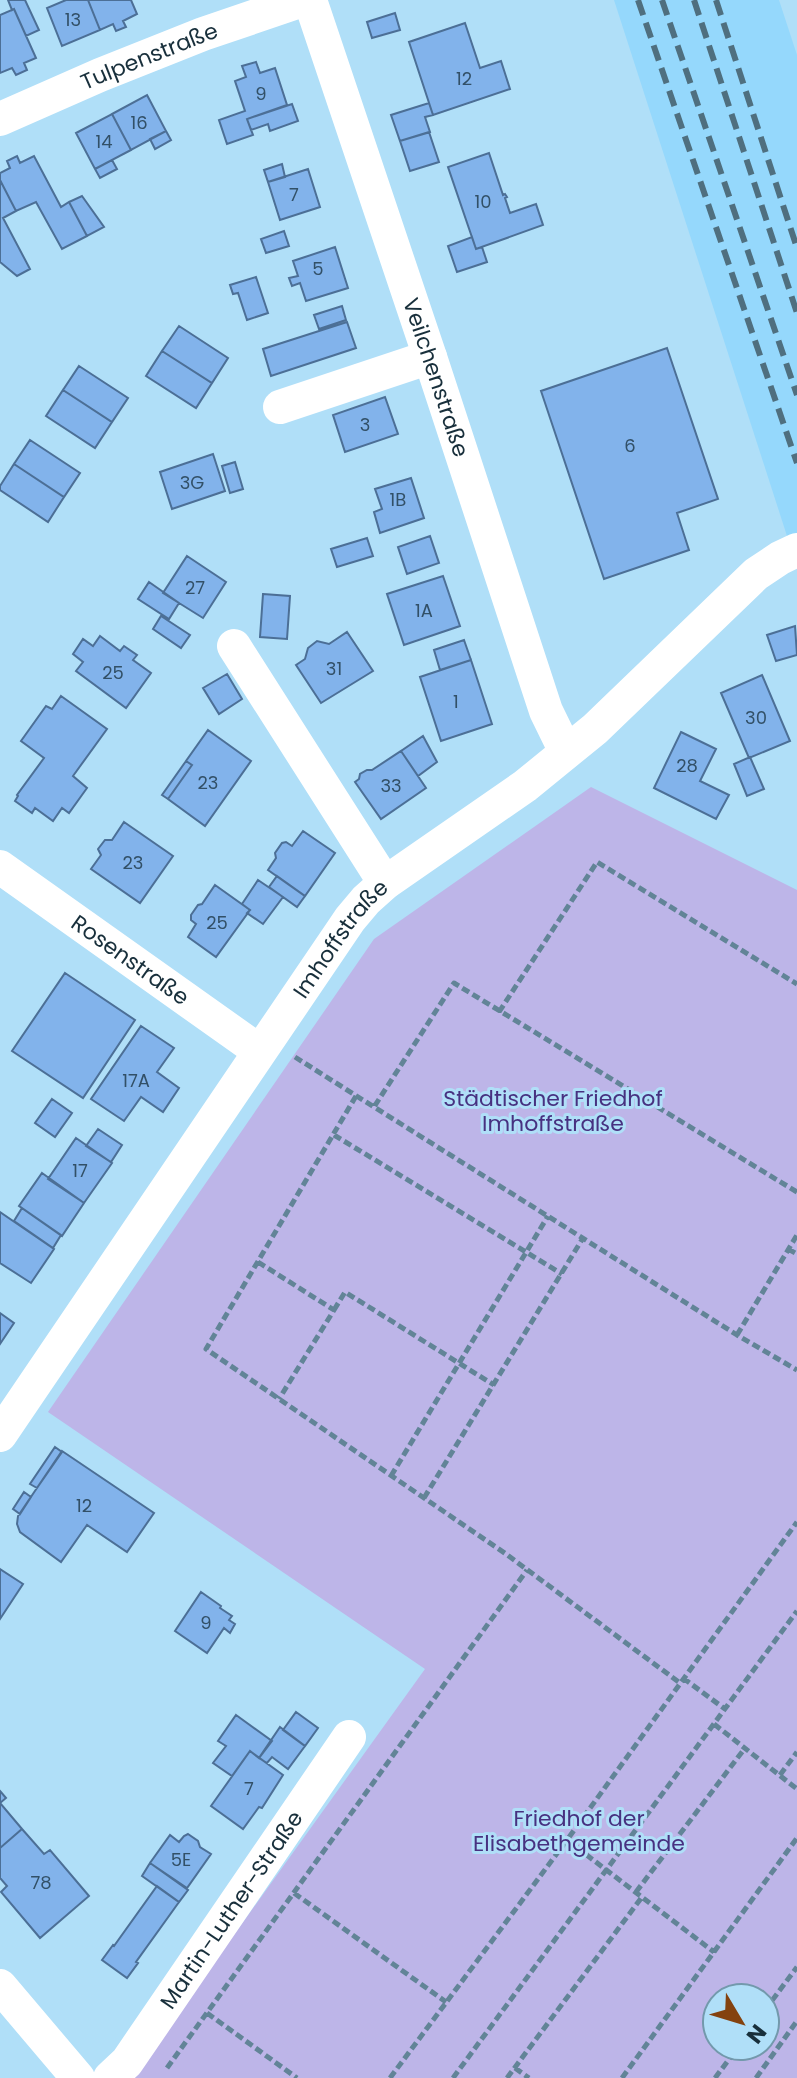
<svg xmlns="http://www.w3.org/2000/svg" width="797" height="2078" viewBox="0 0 797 2078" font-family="Poppins,sans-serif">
	<rect width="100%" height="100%" fill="#b0dff8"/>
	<path fill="#95d8fc" d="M614,0h165l18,55v512z"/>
	<path fill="#bdb5e8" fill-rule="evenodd" d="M591,787l206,103v1188h-666l294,-409 -377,-257 326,-473zM717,1998h48v48h-48z"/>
	<path fill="#82b3eb" stroke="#4c6f96" stroke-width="2" d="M8,0h17l14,30 -13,6 -12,-27 -2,1z
		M88,0l12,30 -38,16 -15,-38 19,-8z
		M88,0h43l6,14 -14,7 3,6 -10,4 -3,-7 -13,6z
		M14,9l22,49 -12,5 3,7 -11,5 -4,-7 -12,5v-58z
		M395,13l5,17 -28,8 -5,-16z
		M465,23l15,45 21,-7 9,28 -77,26 -24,-73z
		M256,62l4,11 15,-5 12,37 -40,14 6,16 -26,9 -8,-24 26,-9 -10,-30 11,-4 -4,-11z
		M147,95l19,36 -35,19 -19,-36z
		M429,103l4,12 -8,2 5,15 -30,9 -9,-26z
		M292,104l6,17 -28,10 -2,-7 -17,6 -4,-11z
		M112,114l19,36 -36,19 -19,-36z
		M166,131l5,9 -16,9 -5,-10z
		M429,132l10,30 -29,9 -10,-30z
		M489,153l14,42 2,-1 2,3 -2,1 5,15 26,-9 7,21 -67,24 -28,-82z
		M17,156l3,7 14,-7 27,51 8,-5 18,34 -25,13 -26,-47 -20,9 -16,-31v-7l10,-5 -3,-7z
		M112,160l5,9 -17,9 -5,-9z
		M282,164l3,13 -17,5 -4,-12z
		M308,169l12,38 -40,13 -12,-38z
		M0,180l16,31 -13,7 27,51 -13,7 -17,-14z
		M82,196l22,31 -17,9 -18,-34z
		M284,231l5,15 -23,7 -5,-14z
		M472,237l4,12 6,-2 5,15 -30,10 -9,-26z
		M335,247l13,41 -42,13 -6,-18 -8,3 -3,-8 9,-2 -5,-15z
		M256,277l12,36 -21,7 -9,-27 -5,1 -3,-9z
		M342,306l4,14 -27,9 -5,-14z
		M347,322l9,26 -85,28 -8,-27z
		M179,326l49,32 -16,25 -50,-32z
		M667,348l51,151 -41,14 12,37 -85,29 -63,-188z
		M162,351l50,32 -16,25 -50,-32z
		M79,366l49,32 -16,24 -49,-32z
		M63,390l49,32 -17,26 -49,-32z
		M385,397l13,37 -53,18 -12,-37z
		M30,440l50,33 -16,24 -50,-33z
		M213,454l12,37 -53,18 -12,-37z
		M235,462l8,27 -13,4 -8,-27z
		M14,464l50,33 -16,25 -48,-32v-4z
		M411,478l13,40 -44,15 -6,-21 8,-3 -7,-20z
		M430,536l9,27 -32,11 -9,-27z
		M367,538l6,18 -36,11 -6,-18z
		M187,556l39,26 -23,36 -40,-25z
		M443,576l17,50 -56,19 -17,-51z
		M149,582l30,21 -10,16 -31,-20z
		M263,594l27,2 -3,43 -27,-2z
		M161,616l29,19 -9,13 -28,-19z
		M795,626l2,29 -21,6 -9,-26z
		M347,632l26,39 -52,32 -25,-38 9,-6 3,-11 9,-7 12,3z
		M100,636l20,15 4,-5 13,9 -4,5 18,13 -25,35 -50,-37 7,-9 -10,-8 10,-15 10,7z
		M464,640l7,20 -31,10 -6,-20z
		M471,660l21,64 -51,17 -21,-64z
		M227,674l15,25 -23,15 -16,-26z
		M762,675l28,66 -41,17 -28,-65z
		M61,696l46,33 -34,47 14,12 -18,25 -7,-5 -9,13 -18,-13 -3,5 -17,-12 3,-5 -1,-1 27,-37 -23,-17 25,-35 6,3z
		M208,730l43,31 -46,65 -37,-27 24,-34 -6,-4z
		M681,732l35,17 -16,32 29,14 -13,24 -62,-31z
		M423,736l14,26 -19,14 -17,-25z
		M401,751l25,37 -45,31 -26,-37 4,-3 1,-5 7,-4h5z
		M750,757l14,32 -17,7 -13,-32z
		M186,761l6,4 -24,34 -6,-4z
		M124,822l49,34 -33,47 -49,-34 10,-14 -3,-6 7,-9h7z
		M303,831l32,22 -30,43 -37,-26 8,-12 -1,-5 7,-10 4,-1 6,4z
		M277,876l28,20 -8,11 -28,-20z
		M258,880l25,17 -20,27 -16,-11 3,-3 -8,-6z
		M215,885l35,25 -34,47 -28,-20 8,-13 -5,-4v-5l7,-10 4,-1z
		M65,973l70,47 -52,78 -71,-47z
		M141,1026l33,22 -17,24 22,16 -16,24 -22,-15 -17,24 -33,-22z
		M52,1099l20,14 -17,24 -20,-14z
		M98,1129l24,16 -11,17 -25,-16z
		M76,1138l36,25 -28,40 -36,-24z
		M42,1173l42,30 -22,33 -43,-30z
		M22,1208l39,27 -8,13 -39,-27z
		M0,1212l54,37 -23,34 -31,-20z
		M0,1313l14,10 -14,21z
		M55,1447l7,5 -25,36 -7,-4z
		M62,1451l92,62 -27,39 -40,-27 -26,37 -41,-30 -3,-8 1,-8z
		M24,1492l7,5 -11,17 -7,-5z
		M0,1569l23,15 -23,35z
		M201,1592l20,14 -1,2 12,8 -3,4 6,4 -5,9 -6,-5 -17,25 -32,-22z
		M296,1712l22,16 -13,18 -22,-16z
		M236,1715l36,26 -13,17 -9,-7 -18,25 -19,-13 13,-17 -8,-5z
		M280,1727l25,19 -17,23 -16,-12 -5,6 -8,-5z
		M250,1751l33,24 -21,33 -3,-1 -16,22 -32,-23z
		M0,1791l6,7 -6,5 22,26 -22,19z
		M22,1829l22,25 6,-4 39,46 -49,42 -39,-46 6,-6 -7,-8v-30z
		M188,1834l10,7 2,6 11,7 -24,34 -37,-25 20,-28 9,7 5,-6z
		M150,1863l38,27 -9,12 -37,-26z
		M157,1886l22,16 -43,60 2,1 -11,15 -25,-18 11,-15 1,1z"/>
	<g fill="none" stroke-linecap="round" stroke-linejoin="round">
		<path stroke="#628497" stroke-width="5" stroke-dasharray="8 4" stroke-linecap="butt" d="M499,1012l98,-150 200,122
			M295,1057l79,50
			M356,1096l-150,253 300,205 174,129
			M334,1135l228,139
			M797,1192l-343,-209 -80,124 363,228 60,35
			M788,1249l9,5
			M258,1262l76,48 -55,89
			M334,1310l11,-18 149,93
			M737,1335l60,-100
			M391,1476l157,-260
			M424,1498l159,-260
			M683,1678l42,31
			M714,1724l83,65
			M780,1775l17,-23
			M567,1840l147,112
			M636,1892l109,-144
			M294,1893l152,109
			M765,2010l32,-43
			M207,2013l90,65
			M167,2068l360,-498
			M515,2068l14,10
			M390,2078l177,-238 230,-318
			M453,2078l344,-467
			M507,2078l135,-181
			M622,2078l175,-240
			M715,2078l24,-32
			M756,2078l41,-57"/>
		<g stroke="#fff" stroke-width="34">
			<path id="s1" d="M310,0l120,357 116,354 20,41"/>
			<path id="s2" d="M0,119l100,-44 103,-41 100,-34"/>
			<path d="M280,407l150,-50"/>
			<path d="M234,646l151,237"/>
			<path id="s3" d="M0,867l259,184"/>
			<path id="s4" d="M0,1435l350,-516 16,-19 19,-17 140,-97 70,-57 161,-155 24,-16 17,-8"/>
			<path d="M0,1986l78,92"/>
			<path id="s5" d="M110,2078l17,-16 222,-325"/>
		</g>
		<path stroke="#4f6f7f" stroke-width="6" stroke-dasharray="16 8" stroke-linecap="butt" d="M638,0l159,463
			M662,0l135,395
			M694,0l103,313
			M716,0l81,248"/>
	</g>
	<g text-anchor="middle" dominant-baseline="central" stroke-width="6" stroke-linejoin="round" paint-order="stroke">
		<g font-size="18" fill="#325067">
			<text x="73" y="19">13</text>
			<text x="464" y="78">12</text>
			<text x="261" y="93">9</text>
			<text x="139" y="122">16</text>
			<text x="104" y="141">14</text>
			<text x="294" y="194">7</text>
			<text x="483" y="201">10</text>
			<text x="318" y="268">5</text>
			<text x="365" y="424">3</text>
			<text x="630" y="445">6</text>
			<text x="192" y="482">3G</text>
			<text x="398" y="499">1B</text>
			<text x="195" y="587">27</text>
			<text x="424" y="610">1A</text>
			<text x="334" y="668">31</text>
			<text x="113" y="672">25</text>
			<text x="456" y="701">1</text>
			<text x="756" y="717">30</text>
			<text x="687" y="765">28</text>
			<text x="208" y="782">23</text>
			<text x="391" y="785">33</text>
			<text x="133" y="862">23</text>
			<text x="217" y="922">25</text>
			<text x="136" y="1080">17A</text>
			<text x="80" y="1170">17</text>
			<text x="84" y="1505">12</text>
			<text x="206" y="1622">9</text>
			<text x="249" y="1788">7</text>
			<text x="181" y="1859">5E</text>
			<text x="41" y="1882">78</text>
		</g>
		<g font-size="22" fill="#182f3b" stroke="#b0dff8">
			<text stroke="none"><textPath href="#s2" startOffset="162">Tulpenstraße</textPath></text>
			<text stroke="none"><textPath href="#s1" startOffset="398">Veilchenstraße</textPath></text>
			<text stroke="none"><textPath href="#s4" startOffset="602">Imhoffstraße</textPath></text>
			<text stroke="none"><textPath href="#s3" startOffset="160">Rosenstraße</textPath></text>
			<text stroke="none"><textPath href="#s5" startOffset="208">Martin-Luther-Straße</textPath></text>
		</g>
		<g font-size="22" fill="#473180" stroke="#b0dff8">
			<text x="553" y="1098">Städtischer Friedhof<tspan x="553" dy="25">Imhoffstraße</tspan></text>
			<text x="579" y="1818">Friedhof der<tspan x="579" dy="25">Elisabethgemeinde</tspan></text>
		</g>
	</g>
	<g transform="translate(741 2022) rotate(128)"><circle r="38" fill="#b0dff8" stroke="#7399ac" stroke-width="2"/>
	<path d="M0-6L14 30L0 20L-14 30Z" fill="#84420f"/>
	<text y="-12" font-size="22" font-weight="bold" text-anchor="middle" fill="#182f3b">N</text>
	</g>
</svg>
